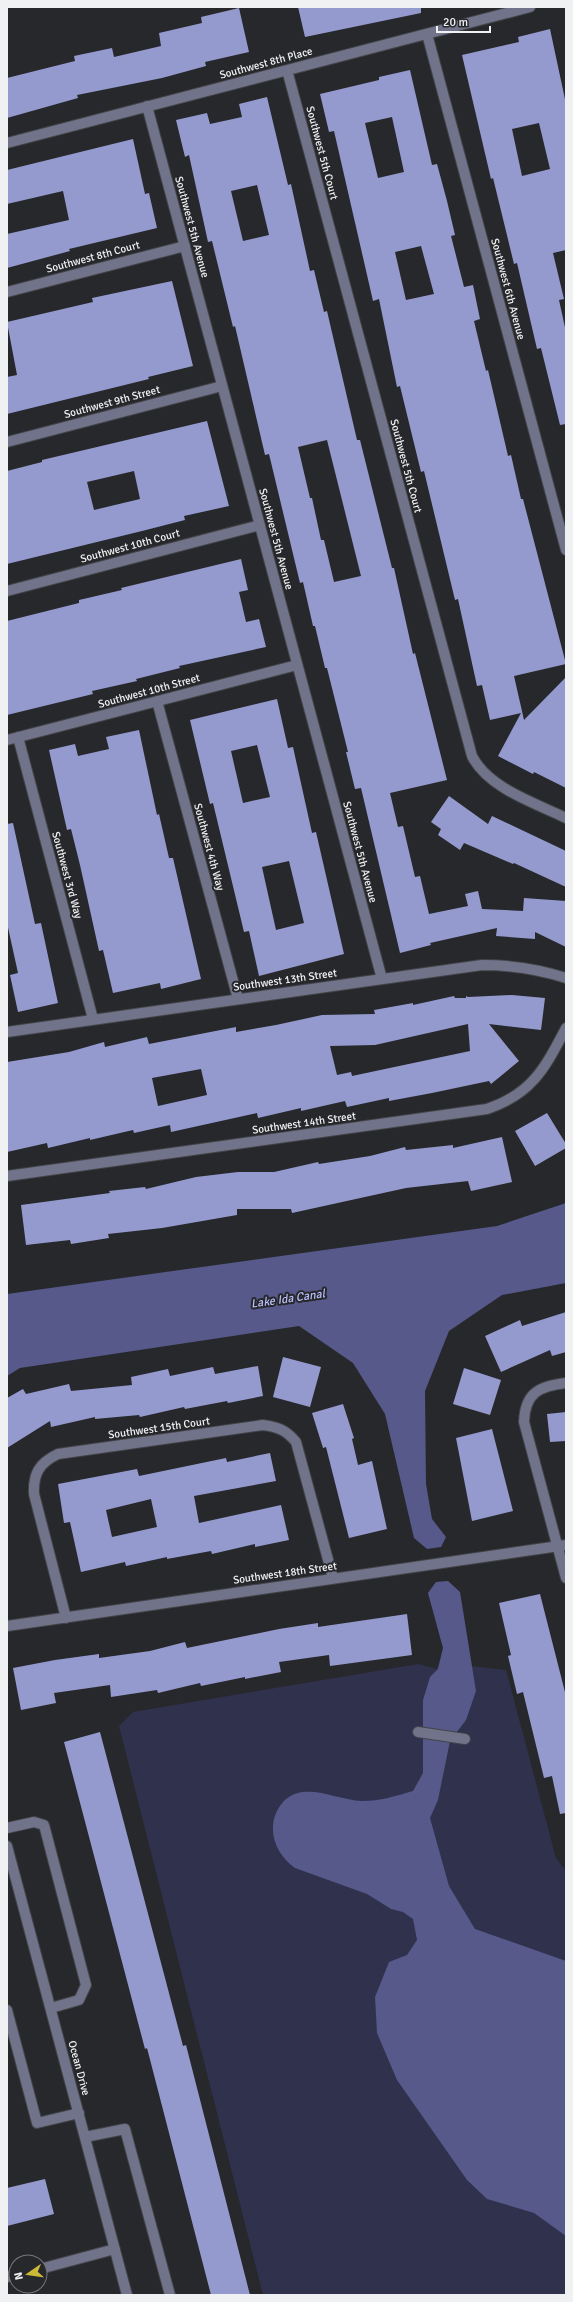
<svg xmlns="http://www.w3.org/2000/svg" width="573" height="2302" viewBox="0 0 573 2302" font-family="Signika,sans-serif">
	<rect width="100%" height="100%" fill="#27282c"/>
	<path fill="#2f314d" d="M448,1581l12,11 11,74 35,4 50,188 10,13v424h-303l-144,-569 14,-14 285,-48 19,5 6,-21 -15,-55 8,-11z"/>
	<path fill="#565989" d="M566,1203v80l-64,12 -53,36 -24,60 1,93 6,35 14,18 -5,10 -14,2 -13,-11 -29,-124 -32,-51 -54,-37 -279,42 -13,8v-82l490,-68z
		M448,1581l12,11 16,99 -10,29 -16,21 -12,59 -8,18 19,68 26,43 91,32v275l-32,-23 -47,-14 -20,-19 -70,-100 -20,-47 -2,-36 14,-35 18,-7 10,-15 -4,-21 -10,-7 -12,-3 -24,-15 -72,-26c-13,-9 -23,-25 -22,-41 0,-9 4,-18 10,-25 20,-22 53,-2 79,-1 18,0 34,-5 51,-10l10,-18v-73l7,-23 8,-8 5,-21 -15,-55 8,-11z"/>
	<path fill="#959ace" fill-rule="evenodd" d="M298,7h123v6l-116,24z
		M239,8l10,44 -44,10 1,4 -44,12 -85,17 1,3 -71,20v-40l68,-17 -1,-5 38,-8 2,9 47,-11 -2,-13 43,-10 -1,-6z
		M550,29l16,75v146l-13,3 11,46 -5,1 7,32v92l-6,1 -19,-77 -4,1 -20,-86 -3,1 -21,-86 -2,1 -29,-124 57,-13 -1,-5zM539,123l11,46 -28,7 -10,-47z
		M410,70l22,95 5,-1 10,37 8,34 -4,1 13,51 9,-2 7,34 -6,2 12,50 2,-1 20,86 3,-1 10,44h2l43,165 -52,12 10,44 42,-43v111l-32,-16 -1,2 -35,-18 23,-43 -31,7 -8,-35 -5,1 -19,-87 -3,1 -31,-129 -3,1 -21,-86 -3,1 -18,-88 -6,2 -39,-170 -5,1 -9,-38 59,-14v-3zM392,117l12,55 -26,6 -13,-55zM421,246l13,48 -28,6 -11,-48z
		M267,97l21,88 3,-1 19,87 4,-1 10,42 3,-1 30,129h3l32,128h2l19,86 2,-1 32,127 -57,13 8,34 5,-1 12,51 5,-1 9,38 39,-8 -3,-12 13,-3 4,18 41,2 1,-13 42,3v46l-31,-15v7l-39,-3 1,-8 -67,15 1,2 -31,8 -39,-165 -6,1 -9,-37h2l-21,-84h-2l-10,-42h-2l-10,-44 -3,1 -31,-129 -4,1 -30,-129 -2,1 -21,-86 -4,1 -19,-87 -4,2 -9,-37 31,-7 3,11 32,-7 -3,-13zM257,185l12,50 -26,6 -12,-50zM327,440l34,136 -27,6 -10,-42h-3l-9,-42h-2l-12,-51z
		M133,139l12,55 4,-1 8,35 -88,21 1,2 -63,17v-34l62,-14 -6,-29 -56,13v-34z
		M172,281l21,85 -45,11 1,2 -142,35v-37l10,-2 -10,-53 86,-20 -1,-4z
		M207,421l22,85 -45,10 1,4 -43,11 -135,33v-93l35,-9v-2zM134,471l6,28 -46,11 -7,-28z
		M241,559l7,31 -9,2 7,30 13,-3 7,28 -87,19 1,2 -44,11 1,2 -45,10 1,3 -86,21v-94l72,-18v-3l43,-10 -1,-2z
		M277,699l11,49 5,-1 19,86 4,-1 28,122 -85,22 -10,-45 -5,1 -31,-129 -3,1 -20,-84zM257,745l13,52 -27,6 -12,-52zM289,861l15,62 -28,7 -14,-63z
		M139,730l18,85 2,-1 10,44h4l28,121 -40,10 -1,-6 -47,10 -10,-43 -4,1 -19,-86 -9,-36 -4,1 -18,-80 26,-6 3,12 31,-7 -3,-12z
		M449,796l39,28 4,-8 74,35v36l-52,-24 -1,1 -49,-21 -4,7 -22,-15 3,-6 -10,-7z
		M13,823l22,101 6,-1 17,80 -40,9 -8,-37 8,-2 -11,-50v-99z
		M512,995l33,3 -4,32 -52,-6 30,37 -28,23 -2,-3 -57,12 -43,8v-3l-42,9 -2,-6 -44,10v-3l-43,10 -1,-5 -86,19 -1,-7 -36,8 -1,-3 -43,10v-2l-42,10 -1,-5 -40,9v-90l62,-10 35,-10 1,5 42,-10 2,7 87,-17v5l40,-7 46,-10 53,-1 -1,-4 39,-7v2l41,-9 1,2h11v-2l2,1zM468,1024l2,27 -118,25 -1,-4 -14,3 -7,-29 45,-1zM201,1069l6,26 -49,11 -6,-28z
		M547,1113l19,31v4l-31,18 -20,-35z
		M502,1137l10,45 -41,9 -3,-10 -62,7 -114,25 -1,-4h-54v6l-75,13 -54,6 1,4 -38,6 -1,-4 -44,5 -5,-40 89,-12 -1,-2 36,-4 1,2 50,-12 42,-5h36l44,-10 1,2 51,-8 35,-9 1,3 47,-5v3z
		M566,1312v40l-14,4 -2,-6 -49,22 -16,-36 35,-16 2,6z
		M283,1357l38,10 -11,40 -37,-10z
		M258,1366l5,30 -35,7 -1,-2 -42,8 -1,-2 -44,10 -1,-2 -44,4v-2l-44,10 -1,-6 -43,27v-50l16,-9 3,5 43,-10 2,7 61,-6 -1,-8 37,-8 2,7 43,-9 2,7z
		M464,1368l37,12 -11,35 -37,-11z
		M343,1404l11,34 -2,1 6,26 14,-4 15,68 -38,9 -23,-91 -3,1 -11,-35z
		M566,1412v29l-16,1 -3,-28z
		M492,1429l21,82 -41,10 -16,-83z
		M270,1453l6,28 -82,15 5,27 82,-18 8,35 -34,7v-3l-43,10 -1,-3 -44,8v-2l-41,9 -1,-4 -44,10 -11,-50 -6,1 -6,-39 79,-15 2,7 87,-18 1,4zM151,1499l6,28 -45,10 -6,-27z
		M540,1594l26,102v117l-6,1 -8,-38 -8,2 -21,-86 -6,2 -9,-38 3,-1 -12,-52z
		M407,1614l5,41 -82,11 -1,-11 -50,7 2,10 -36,7v-2l-44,9 -1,-3 -42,10 -1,-3 -46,7 -1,-12 -56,8 2,10 -35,7 -8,-42 42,-8 44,-6v4l51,-7 35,-9 2,6 92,-19 39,-6v4z
		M100,1732l83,314 3,-1 64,250h-39l-64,-247 -2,1 -81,-307z
		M45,2179l9,35 -47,12v-38z"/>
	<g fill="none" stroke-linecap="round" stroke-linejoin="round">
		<defs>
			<path id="minor" d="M427,34l139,516
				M287,70l185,686c16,32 63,47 94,62
				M147,106l235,873
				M7,143l523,-136
				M7,292l178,-46
				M7,442l215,-56
				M7,591l253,-66
				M157,701l81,298
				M18,737l75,282
				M7,740l290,-75
				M7,1032l475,-67c30,0 56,4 84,13
				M7,1176l480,-67c45,-15 58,-41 79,-81
				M566,1383c-27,3 -41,10 -42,39l42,156
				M66,1618l-32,-124c-1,-20 5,-31 24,-40l205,-29c15,2 23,5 33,17l37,136
				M7,1626l559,-81
				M418,1732l47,7
				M7,1828l27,-6 10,3 42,160 -7,15 -28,8
				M7,1846l120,449
				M7,2010l30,113 42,-10
				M85,2137l40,-8 45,166
				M40,2269l75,-20
				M7,2277l9,-2"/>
		</defs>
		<use href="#minor" stroke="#434448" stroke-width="12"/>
		<use href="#minor" stroke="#707389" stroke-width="10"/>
	</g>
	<g text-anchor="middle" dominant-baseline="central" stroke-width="4" stroke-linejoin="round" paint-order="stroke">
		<g font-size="11" fill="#f0f1f3" stroke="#27282c">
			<text transform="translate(266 63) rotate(-15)">Southwest 8th Place</text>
			<text transform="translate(322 153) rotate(75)">Southwest 5th Court</text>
			<text transform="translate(192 227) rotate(75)">Southwest 5th Avenue</text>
			<text transform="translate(93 257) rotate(-15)">Southwest 8th Court</text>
			<text transform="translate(508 289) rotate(75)">Southwest 6th Avenue</text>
			<text transform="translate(112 402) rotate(-15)">Southwest 9th Street</text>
			<text transform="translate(406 466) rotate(75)">Southwest 5th Court</text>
			<text transform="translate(276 539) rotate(75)">Southwest 5th Avenue</text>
			<text transform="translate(130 546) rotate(-15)">Southwest 10th Court</text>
			<text transform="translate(149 691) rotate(-15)">Southwest 10th Street</text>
			<text transform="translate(209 847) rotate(75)">Southwest 4th Way</text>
			<text transform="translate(360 852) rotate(75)">Southwest 5th Avenue</text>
			<text transform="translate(67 875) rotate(75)">Southwest 3rd Way</text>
			<text transform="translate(285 980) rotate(-8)">Southwest 13th Street</text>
			<text transform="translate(304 1123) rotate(-8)">Southwest 14th Street</text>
			<text transform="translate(159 1428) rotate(-8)">Southwest 15th Court</text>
			<text transform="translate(285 1573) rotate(-8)">Southwest 18th Street</text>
			<text transform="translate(79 2068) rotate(75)">Ocean Drive</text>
		</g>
		<g font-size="12" font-style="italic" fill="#b7bdf9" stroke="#27282c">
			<text transform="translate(288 1299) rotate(-8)">Lake Ida Canal</text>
		</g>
	</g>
	<rect width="573" height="2302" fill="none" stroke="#f0f1f3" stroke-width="16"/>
	<g transform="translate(28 2274) rotate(257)"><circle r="19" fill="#27282c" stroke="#77787c"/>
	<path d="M0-3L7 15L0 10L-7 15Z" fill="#cdb938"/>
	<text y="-6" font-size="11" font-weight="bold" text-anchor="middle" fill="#f0f1f3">N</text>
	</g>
	<path d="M437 26v6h53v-6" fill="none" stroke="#f0f1f3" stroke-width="2"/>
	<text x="443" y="26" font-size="12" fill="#f0f1f3" stroke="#27282c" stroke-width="3" paint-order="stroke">20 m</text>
</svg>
